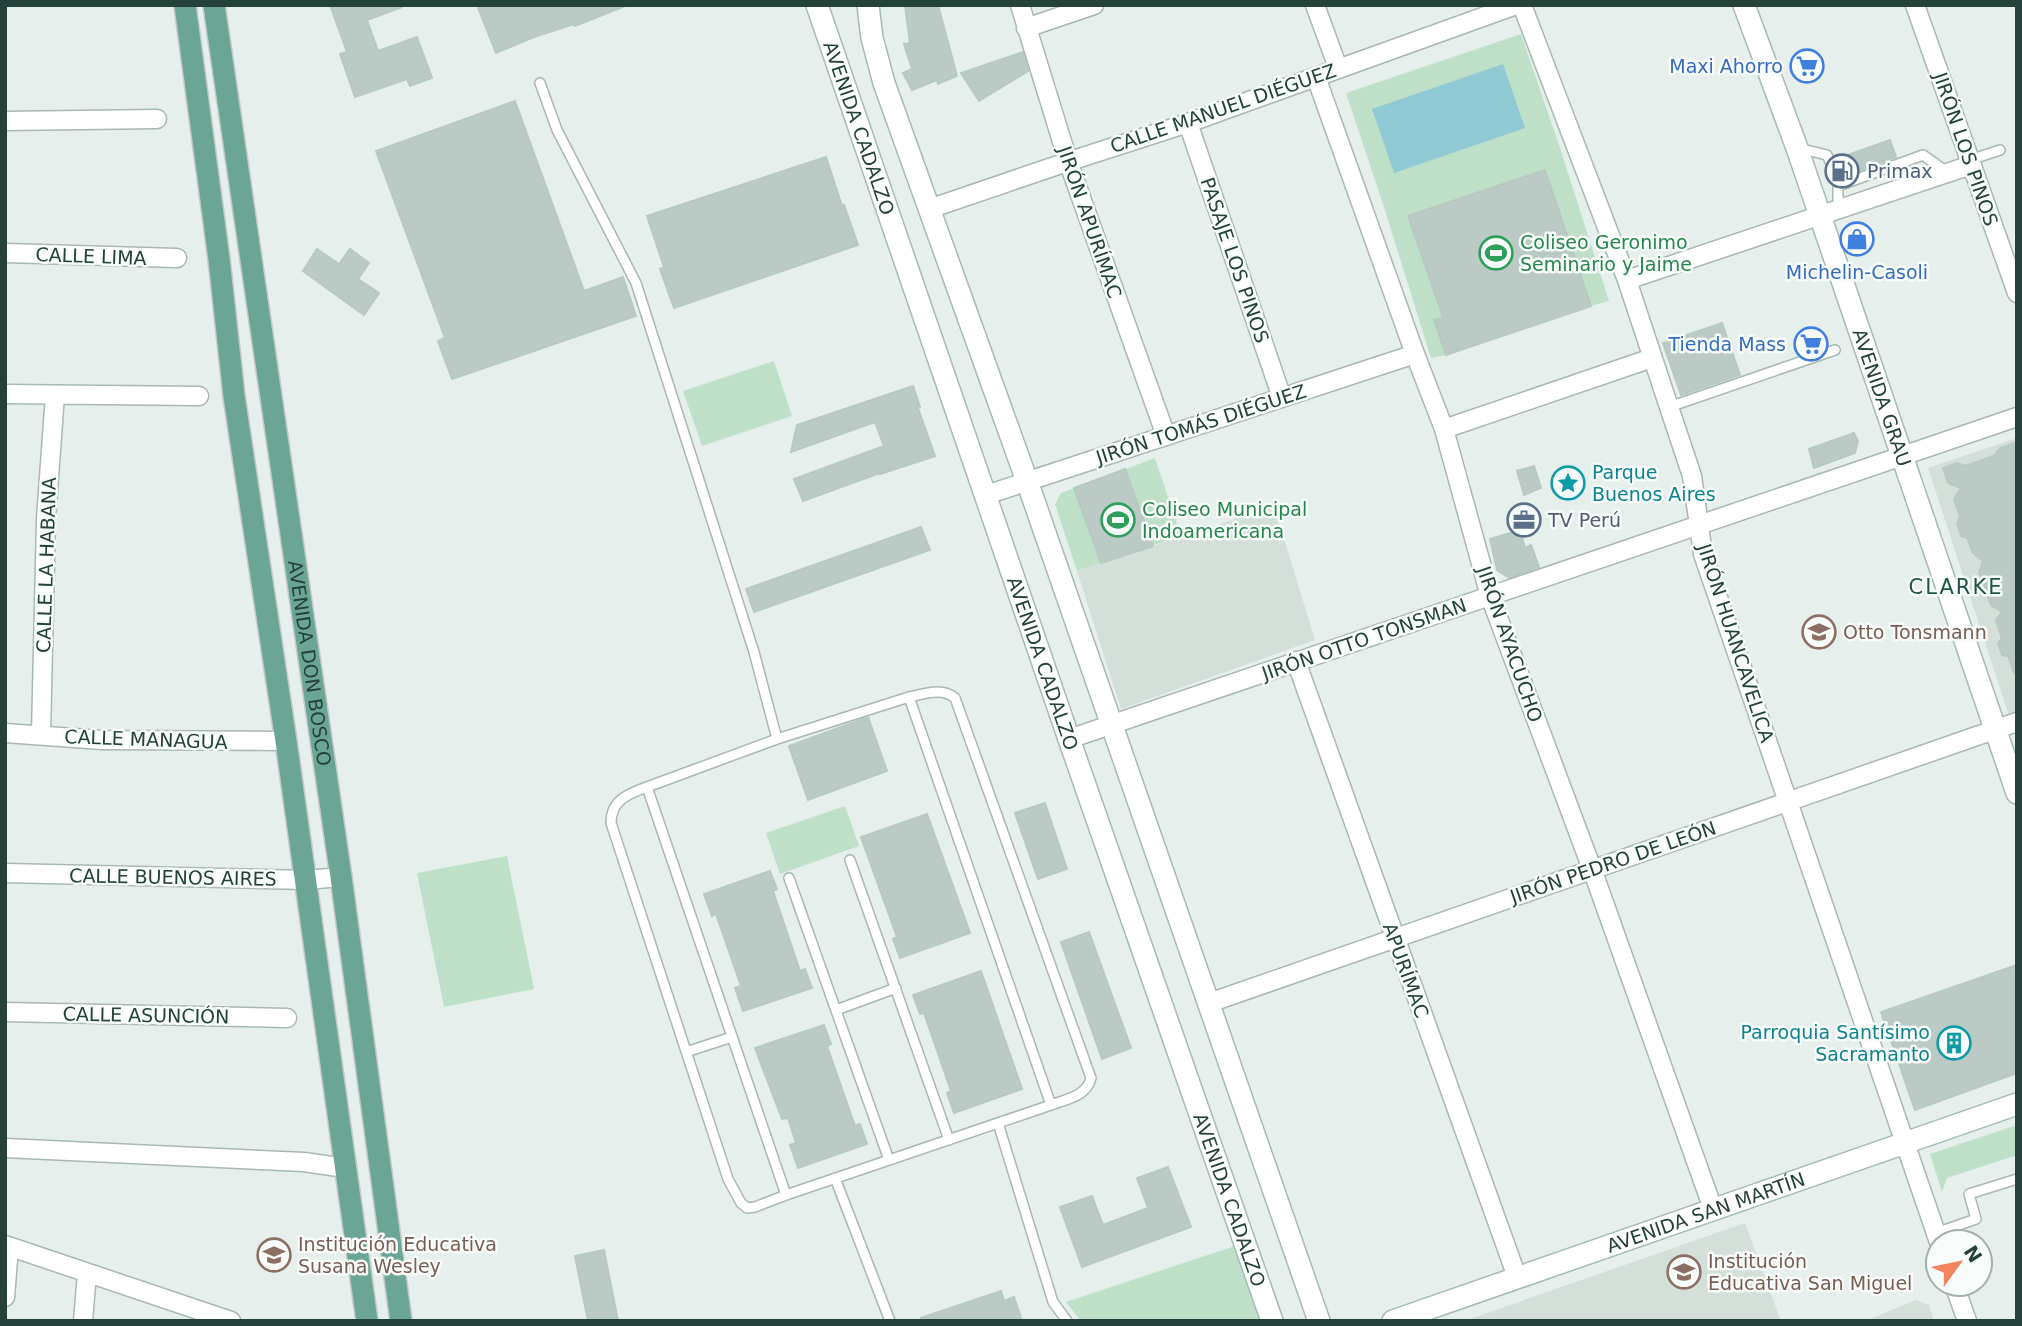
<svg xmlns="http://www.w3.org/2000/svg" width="2022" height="1326" viewBox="0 0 2022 1326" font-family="'DejaVu Sans',sans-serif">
	<rect width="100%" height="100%" fill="#e6efeb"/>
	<path fill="#d4dfda" d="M2017,438v276l-8,2 -81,-248z
		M1274,506l41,134 -194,69 -44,-138z
		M1745,1223l36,98h-317z
		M1916,1300l13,5 5,16h-69z"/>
	<path fill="#bfe0c8" d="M1521,34l38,111 50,156 -18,5 -145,49 -15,3 -48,-154 -37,-111z
		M774,361l18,55 -90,30 -19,-55z
		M1155,458l26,78 -104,35 -22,-67 6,-11z
		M845,806l14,40 -79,28 -14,-41z
		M507,856l27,133 -90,18 -27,-134z
		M2017,1125v30l-70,23 -5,14 -12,-38z
		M1235,1246l32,75h-186l-15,-19z"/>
	<path fill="#8ec9d4" d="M1503,64l22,64 -131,45 -22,-64z"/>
	<path fill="#bbcac4" stroke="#b8c9c2" stroke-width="2" d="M330,5h72v2l-35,13 11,31 39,-14 15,41 -22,8 -3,-7 -52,18 -15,-43 7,-2z
		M477,5h148v1l-50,20 -1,-2 -40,13 -38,16z
		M905,5h33l19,71 -19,8 -1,-4 -25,10 -9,-17 9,-4 -8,-25 6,-1z
		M1023,52l5,19 -49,30 -18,-28z
		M515,101l69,190 39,-14 13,39 -184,63 -14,-38 7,-3 -69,-187z
		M1890,140l6,17 -65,24 -4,-11 4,1 5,-2 2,-5 -2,-5z
		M826,157l16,49 2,-1 14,40 -184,63 -14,-39 4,-2 -17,-51z
		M1545,170l46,136 -145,49 -12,-35 9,-3 -35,-101z
		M317,249l22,15 11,-15 19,14 -11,16 21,14 -15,22 -61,-44z
		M1722,323l18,52 -59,20 -18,-52z
		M913,386l7,21 -2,1 17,48 -55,18v-1l-77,28 -9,-22 90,-33 -9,-24 -84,30 6,-27z
		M1854,433l4,8 -3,12 -41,15 -5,-19z
		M2017,442v231h-3l-6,-17 -6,-1 -4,-12 4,-4 -6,-19 6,-8 -11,-7 -12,-32 4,-12 -10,-8 -6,-15 -6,-2 -4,-13 3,-6 -6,-18 7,-11 -13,-5 -5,-15 14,-5 8,3 29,-10 6,-8z
		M1534,466l7,22 -17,7 -7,-24z
		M1125,469l28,77 -52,17 -27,-75z
		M921,527l9,23 -176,62 -8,-23z
		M1520,530l5,18 6,-3 8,22 -30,11 -12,-8 -7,-31z
		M868,717l19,54 -79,29 -19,-54z
		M1045,803l22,66 -29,10 -23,-66z
		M927,814l43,119 -70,25 -7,-19 4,-2 -36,-100z
		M770,871l7,18 -4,2 27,80 5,-2 7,19 -69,23 -8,-23 6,-2 -25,-72 -4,2 -8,-22z
		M1089,932l42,116 -29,11 -41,-117z
		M2017,965v108l-102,37 -34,-98z
		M981,971l41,118 -68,24 -7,-20 4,-2 -27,-78 -4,1 -7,-19z
		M824,1025l7,19 -4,2 28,80 5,-2 7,20 -69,24 -8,-23 6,-2 -8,-25 -6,1 -27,-71z
		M1168,1167l23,60 -109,40 -22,-60 32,-11 11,29 45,-17 -11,-30z
		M604,1250l14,71h-30l-13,-65z
		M1001,1291l3,10 10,-4 8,24h-100l-1,-3z"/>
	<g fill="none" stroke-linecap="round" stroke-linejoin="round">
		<defs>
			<path id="lane" d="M540,83l17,47 79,153 118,369 23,87
				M1798,148l29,7 4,9
				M1970,160l30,-10
				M1838,209v-23l85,-31 24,17
				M1669,407l166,-57
				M909,697l142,408 -265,90 -139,-408 130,-48 132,-42c15,-3 33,-10 46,1l136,380c-4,18 -24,21 -40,27
				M647,787c-19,7 -36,13 -36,36l117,356 13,24 6,5 8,-1 31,-12
				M850,860l99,280
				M789,878l100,282
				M836,1010l60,-22
				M686,1052l46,-15
				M998,1123l55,179 14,19
				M835,1178l55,143
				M1936,1233l40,-14 -7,-25 48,-15"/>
			<path id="street" d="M1020,5l48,156 98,275
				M1315,5l23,63
				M1522,5l105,275 42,127 23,69 11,78 236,688
				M1915,5l102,288
				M1026,28l68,-23
				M1316,77l99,277 29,75 46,167 102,273 121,340
				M5,121l152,-2
				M1188,123l94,275
				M929,209l135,-46 124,-40 328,-118
				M5,253l172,5
				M1627,280l344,-115
				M5,394l194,2
				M1444,429l208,-71
				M986,495l429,-141
				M1296,661l221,616
				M5,733l97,7 184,1
				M41,734l5,-215 9,-124
				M1069,739l948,-322
				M5,873l301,7 35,-3
				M1209,1003l808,-281
				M5,1012l282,6
				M5,1148l299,14 41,6
				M5,1245l226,76
				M1954,1284l13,37
				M5,1297l4,-50
				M83,1321l4,-48"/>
			<g id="secondary">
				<path id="s1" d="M817,5l252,734 203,582"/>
				<path d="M868,5l4,33 12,45 143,398 292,840"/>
				<path id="s2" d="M1744,5l53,143 220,645"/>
				<path id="s3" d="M1393,1321l624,-217"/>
			</g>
			<g id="primary">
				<path d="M185,5l34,254 15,137 52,345 81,580"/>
				<path id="s4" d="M214,5l127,872 60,444"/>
			</g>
		</defs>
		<use href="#lane" stroke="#a8b8b2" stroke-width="12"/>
		<use href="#street" stroke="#a8b8b2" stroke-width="21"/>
		<use href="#secondary" stroke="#a4bbb3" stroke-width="24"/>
		<use href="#primary" stroke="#c2cac8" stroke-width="24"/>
		<use href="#lane" stroke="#fff" stroke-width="9"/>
		<use href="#street" stroke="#fff" stroke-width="18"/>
		<use href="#secondary" stroke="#fff" stroke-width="21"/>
		<use href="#primary" stroke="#6aa596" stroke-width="21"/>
	</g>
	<defs>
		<symbol id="supermarket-ring" viewBox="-11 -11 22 22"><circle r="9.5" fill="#f7fbf9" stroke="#3f7fe0" stroke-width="1.5"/><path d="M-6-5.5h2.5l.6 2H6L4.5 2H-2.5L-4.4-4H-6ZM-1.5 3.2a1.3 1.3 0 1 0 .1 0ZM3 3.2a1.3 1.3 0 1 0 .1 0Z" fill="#3f7fe0"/></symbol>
		<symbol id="fuel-ring" viewBox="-11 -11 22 22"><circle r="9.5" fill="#f7fbf9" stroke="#5c6f8a" stroke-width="1.5"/><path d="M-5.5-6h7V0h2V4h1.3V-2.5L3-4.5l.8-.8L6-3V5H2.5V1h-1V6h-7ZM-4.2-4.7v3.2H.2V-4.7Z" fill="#5c6f8a"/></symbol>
		<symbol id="shop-ring" viewBox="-11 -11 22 22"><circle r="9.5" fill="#f7fbf9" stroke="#3f7fe0" stroke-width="1.5"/><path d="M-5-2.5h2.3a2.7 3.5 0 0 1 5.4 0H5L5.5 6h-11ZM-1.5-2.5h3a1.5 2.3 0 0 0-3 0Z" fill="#3f7fe0"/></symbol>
		<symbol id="stadium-ring" viewBox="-11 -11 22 22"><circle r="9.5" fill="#f7fbf9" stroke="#2e9e5b" stroke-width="1.5"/><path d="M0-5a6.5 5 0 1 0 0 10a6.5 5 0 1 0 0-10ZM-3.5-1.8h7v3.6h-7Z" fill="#2e9e5b"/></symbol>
		<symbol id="sight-ring" viewBox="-11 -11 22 22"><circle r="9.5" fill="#f7fbf9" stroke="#0f9aa8" stroke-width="1.5"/><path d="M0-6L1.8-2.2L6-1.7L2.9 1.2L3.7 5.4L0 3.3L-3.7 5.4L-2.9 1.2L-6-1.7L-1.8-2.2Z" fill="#0f9aa8"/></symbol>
		<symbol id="office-ring" viewBox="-11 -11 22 22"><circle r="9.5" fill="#f7fbf9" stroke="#5c6f8a" stroke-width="1.5"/><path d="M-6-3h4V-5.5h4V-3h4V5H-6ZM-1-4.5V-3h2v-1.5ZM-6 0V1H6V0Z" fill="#5c6f8a"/></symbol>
		<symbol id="school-ring" viewBox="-11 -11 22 22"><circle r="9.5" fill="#f7fbf9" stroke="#8d6e63" stroke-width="1.5"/><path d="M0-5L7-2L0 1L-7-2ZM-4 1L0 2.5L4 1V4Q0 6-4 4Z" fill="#8d6e63"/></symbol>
		<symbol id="building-ring" viewBox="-11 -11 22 22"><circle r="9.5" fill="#f7fbf9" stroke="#0f9aa8" stroke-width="1.5"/><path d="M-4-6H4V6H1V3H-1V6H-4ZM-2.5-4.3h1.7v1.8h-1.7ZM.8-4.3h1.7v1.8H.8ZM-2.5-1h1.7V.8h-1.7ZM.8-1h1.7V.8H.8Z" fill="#0f9aa8"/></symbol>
	</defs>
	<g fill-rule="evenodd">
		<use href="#supermarket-ring" x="1788" y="47" width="38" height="38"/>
		<use href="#fuel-ring" x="1823" y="152" width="38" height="38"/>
		<use href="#shop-ring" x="1838" y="220" width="38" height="38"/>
		<use href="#stadium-ring" x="1477" y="234" width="38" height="38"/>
		<use href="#supermarket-ring" x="1792" y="325" width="38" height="38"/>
		<use href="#sight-ring" x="1549" y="464" width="38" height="38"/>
		<use href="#stadium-ring" x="1099" y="501" width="38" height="38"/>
		<use href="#office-ring" x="1505" y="501" width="38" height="38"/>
		<use href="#school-ring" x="1800" y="613" width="38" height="38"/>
		<use href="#building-ring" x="1935" y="1024" width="38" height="38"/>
		<use href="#school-ring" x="255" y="1236" width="38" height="38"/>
		<use href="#school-ring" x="1665" y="1253" width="38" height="38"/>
	</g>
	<g text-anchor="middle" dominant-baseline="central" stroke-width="5" stroke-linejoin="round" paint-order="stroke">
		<g font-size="19" fill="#366cbe" stroke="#f7fbf9" text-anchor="end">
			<text x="1783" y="66">Maxi Ahorro</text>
			<text x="1857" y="272" text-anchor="middle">Michelin-Casoli</text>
			<text x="1786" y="344">Tienda Mass</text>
		</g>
		<g font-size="19" fill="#24423a" stroke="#f7fbf9">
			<text transform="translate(1223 108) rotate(-19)">CALLE MANUEL DIÉGUEZ</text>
			<text stroke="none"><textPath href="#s1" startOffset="130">AVENIDA CADALZO</textPath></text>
			<text transform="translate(1966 149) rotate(71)">JIRÓN LOS PINOS</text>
			<text transform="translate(1090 222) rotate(71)">JIRÓN APURÍMAC</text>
			<text transform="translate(91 256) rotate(2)">CALLE LIMA</text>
			<text transform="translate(1235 260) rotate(71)">PASAJE LOS PINOS</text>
			<text stroke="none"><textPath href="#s2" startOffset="416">AVENIDA GRAU</textPath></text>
			<text transform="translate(1201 424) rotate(-18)">JIRÓN TOMÁS DIÉGUEZ</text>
			<text transform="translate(46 565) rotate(-88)">CALLE LA HABANA</text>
			<text transform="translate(1364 639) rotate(-19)">JIRÓN OTTO TONSMAN</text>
			<text transform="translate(1736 643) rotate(72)">JIRÓN HUANCAVELICA</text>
			<text transform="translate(1510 644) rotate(71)">JIRÓN AYACUCHO</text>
			<text stroke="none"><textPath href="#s4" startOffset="665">AVENIDA DON BOSCO</textPath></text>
			<text stroke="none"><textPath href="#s1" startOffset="696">AVENIDA CADALZO</textPath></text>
			<text transform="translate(146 739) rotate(2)">CALLE MANAGUA</text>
			<text transform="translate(1613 862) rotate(-19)">JIRÓN PEDRO DE LEÓN</text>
			<text transform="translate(173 877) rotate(1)">CALLE BUENOS AIRES</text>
			<text transform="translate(1406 970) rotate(70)">APURÍMAC</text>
			<text transform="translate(146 1015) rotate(1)">CALLE ASUNCIÓN</text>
			<text stroke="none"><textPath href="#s1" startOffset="1264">AVENIDA CADALZO</textPath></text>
			<text stroke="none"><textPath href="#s3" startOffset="331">AVENIDA SAN MARTÍN</textPath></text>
		</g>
		<g font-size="19" fill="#4e5e75" stroke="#f7fbf9" text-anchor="start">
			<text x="1867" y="171">Primax</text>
			<text x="1548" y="520">TV Perú</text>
		</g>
		<g font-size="19" fill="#27864d" stroke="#f7fbf9" text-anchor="start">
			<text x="1520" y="242">Coliseo Geronimo<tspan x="1520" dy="22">Seminario y Jaime</tspan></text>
			<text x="1142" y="509">Coliseo Municipal<tspan x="1142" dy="22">Indoamericana</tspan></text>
		</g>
		<g font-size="19" fill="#0d838f" stroke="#f7fbf9" text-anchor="start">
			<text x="1592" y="472">Parque<tspan x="1592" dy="22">Buenos Aires</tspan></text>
			<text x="1930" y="1032" text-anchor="end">Parroquia Santísimo<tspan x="1930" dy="22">Sacramanto</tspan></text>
		</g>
		<g font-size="19" fill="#785e54" stroke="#f7fbf9" text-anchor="start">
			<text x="1843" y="632">Otto Tonsmann</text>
			<text x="298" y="1244">Institución Educativa<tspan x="298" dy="22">Susana Wesley</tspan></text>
			<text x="1708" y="1261">Institución<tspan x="1708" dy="22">Educativa San Miguel</tspan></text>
		</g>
		<g font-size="21" letter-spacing="2" fill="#1f5548" stroke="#f7fbf9">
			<text x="1956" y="587">CLARKE</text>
		</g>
	</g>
	<rect width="2022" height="1326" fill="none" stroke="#24423a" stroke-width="14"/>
	<g transform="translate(1959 1263) rotate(57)"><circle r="33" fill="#f7fbf9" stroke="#a3b1ad" stroke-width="2"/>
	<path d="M0-5L12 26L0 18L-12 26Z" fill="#f4845f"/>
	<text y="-10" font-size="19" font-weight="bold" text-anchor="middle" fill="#24423a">N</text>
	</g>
</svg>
